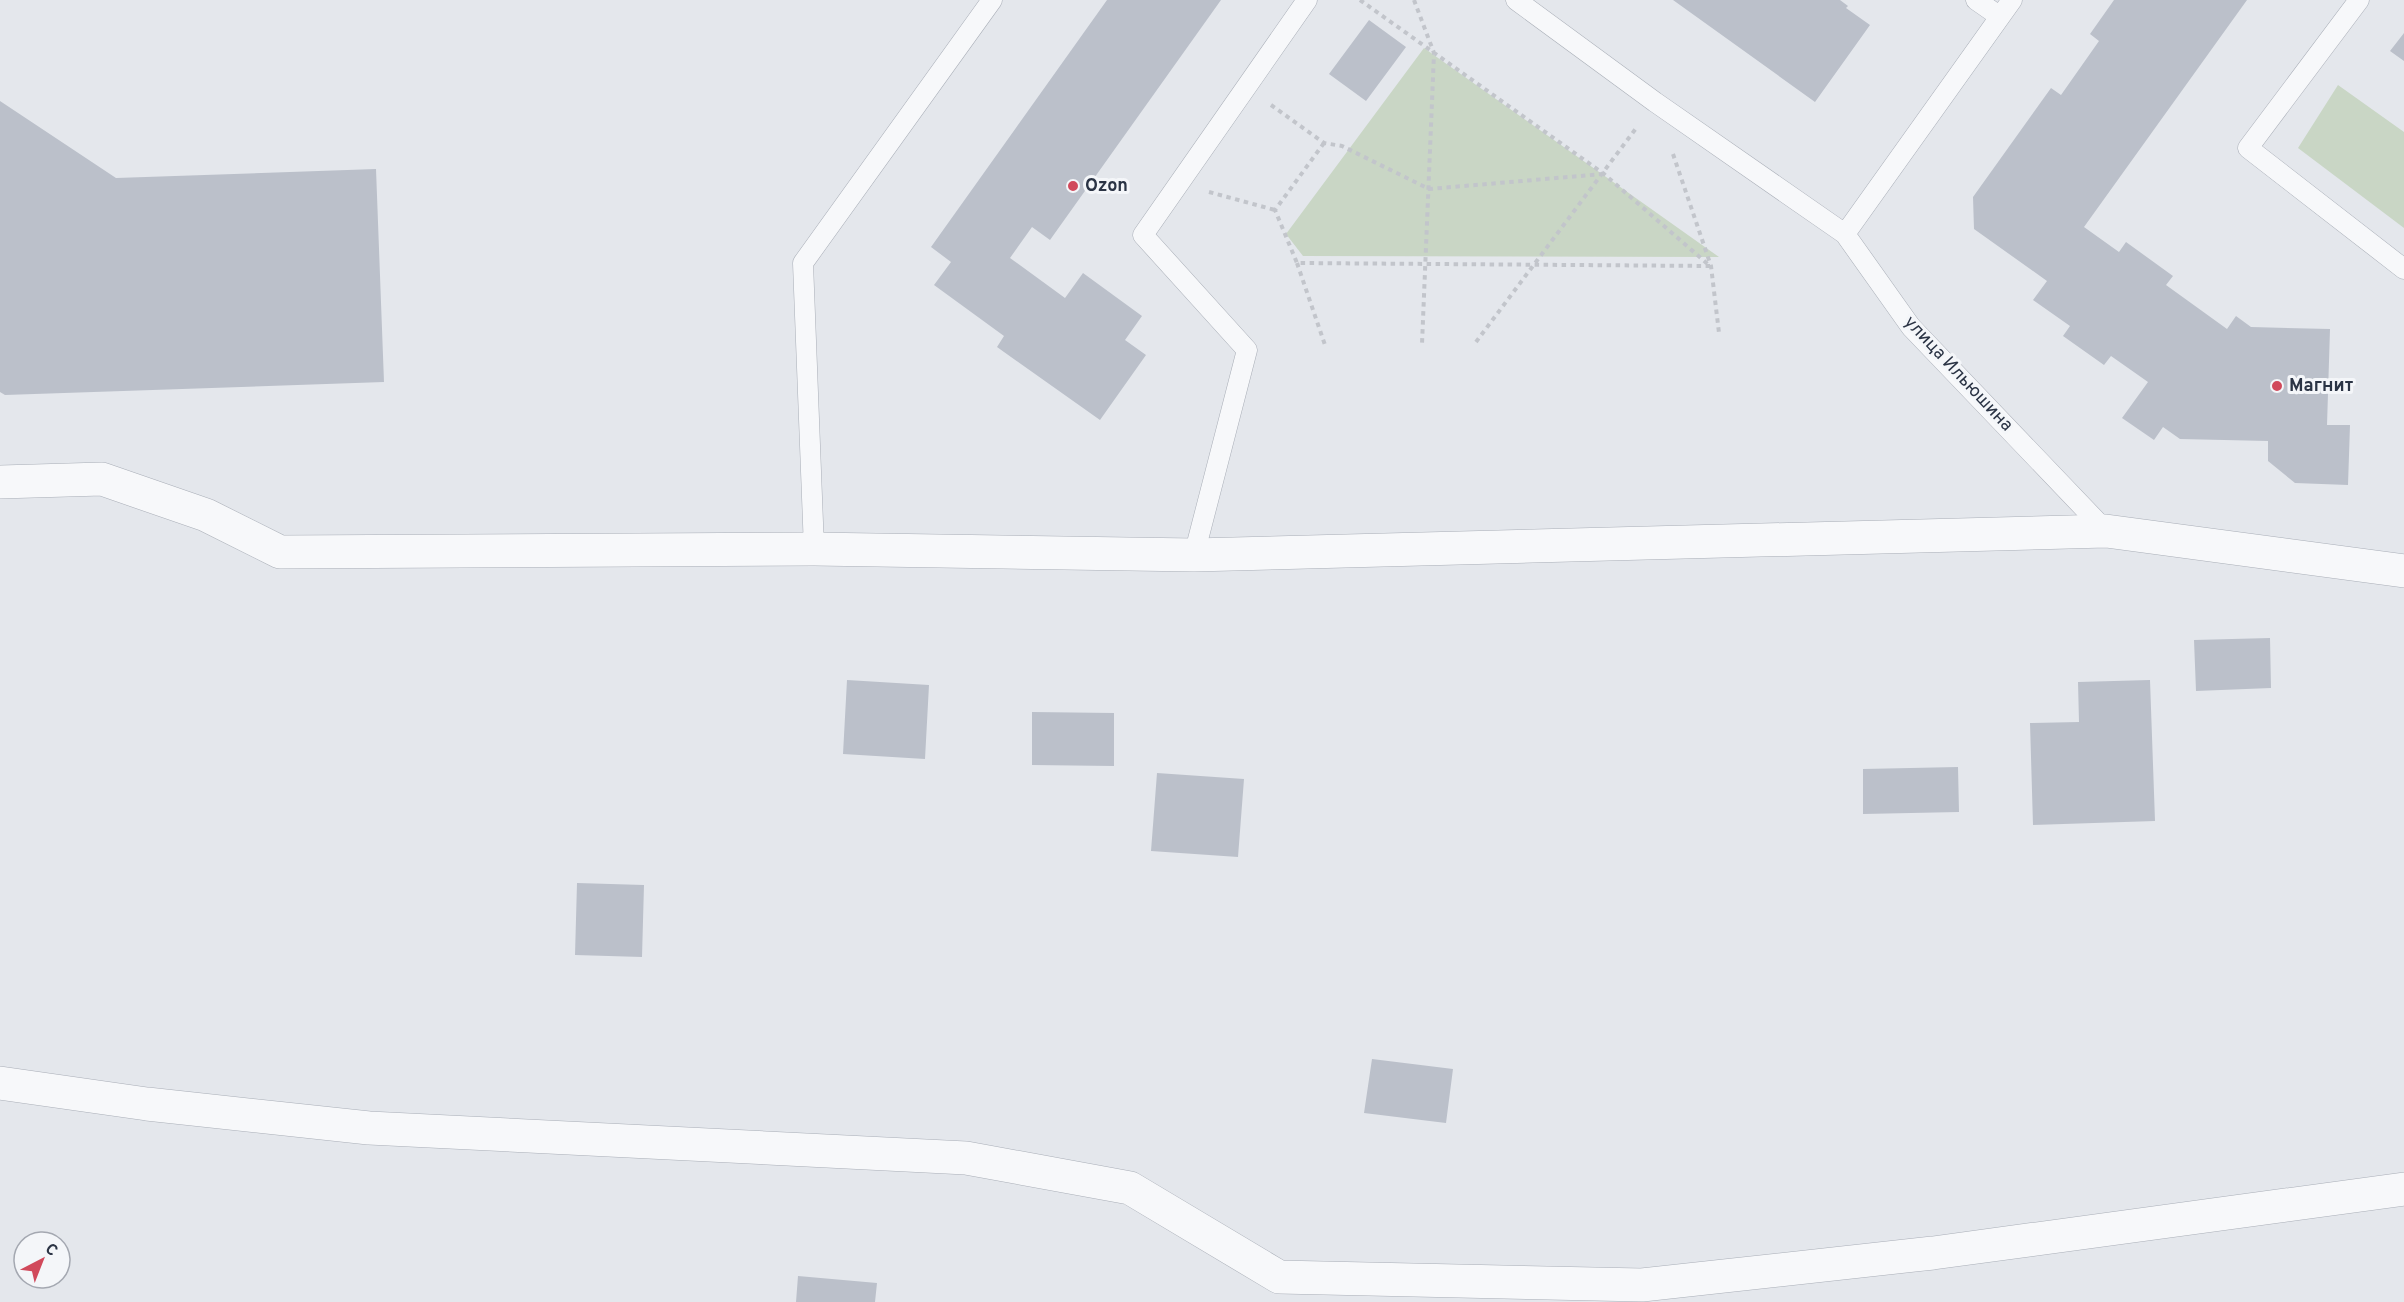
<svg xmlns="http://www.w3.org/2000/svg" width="2404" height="1302" viewBox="0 0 2404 1302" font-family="Overpass,sans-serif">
	<rect width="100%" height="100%" fill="#e4e7ec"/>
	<path fill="#c9d6c5" d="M1424,48l295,209 -416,-1 -17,-22z
		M2338,85l66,47v96l-106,-80z"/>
	<path fill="#bbc0ca" d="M1107,0h114l-171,240 -18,-13 -22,31 55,40 18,-25 59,43 -17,24 21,15 -46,65 -103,-73 7,-11 -70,-51 17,-23 -20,-15z
		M1673,0h167l8,6 -2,2 24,17 -55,77z
		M2114,0h133l-163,227 35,25 7,-10 47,34 -7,9 61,44 9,-13 15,11 79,2 -3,96h23l-2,60 -53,-2 -27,-22v-20l-88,-2 -17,-12 -9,13 -32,-22 26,-36 -37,-26 -7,9 -41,-29 7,-10 -37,-26 14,-19 -73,-52 -1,-32 78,-109 10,7 38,-54 -9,-7z
		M1369,20l37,27 -40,54 -37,-27z
		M2404,33v28l-14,-10z
		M0,101l116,77 260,-9 8,213 -379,13 -5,-3z
		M2270,638l1,50 -75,3 -2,-51z
		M847,680l82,5 -4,74 -82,-5z
		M2150,680l5,141 -122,4 -3,-102 49,-1 -1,-40z
		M1032,712l82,1v53l-82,-1z
		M1958,767l1,45 -96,2v-45z
		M1157,773l87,6 -6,78 -87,-6z
		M577,883l67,2 -2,72 -67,-2z
		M1372,1059l81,10 -7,54 -82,-10z
		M798,1276l79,7 -2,19h-79z"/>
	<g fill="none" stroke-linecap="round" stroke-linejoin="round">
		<defs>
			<path id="lane" d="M1516,0l139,102 190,132
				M1976,0l23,16
				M2012,0l-167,234 66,93 195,204
				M2359,0l-111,148 156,121
				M814,549l-11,-286 189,-263
				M1194,555l53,-205 -104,-115 164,-235"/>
			<path id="street" d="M0,482l102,-3 104,36 74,37 534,-3 380,6 912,-24 298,40
				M0,1083l147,21 222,24 597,30 164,30 149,89 363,8 291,-32 471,-64"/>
		</defs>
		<use href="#lane" stroke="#a9aeb7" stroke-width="21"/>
		<use href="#street" stroke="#a9aeb7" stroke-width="34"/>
		<path stroke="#c2c5cb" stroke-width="4" stroke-dasharray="4.5 4.5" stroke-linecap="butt" d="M1360,0l244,174 106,92
			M1414,0l20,53 -12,291
			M1271,105l53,38 18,3 87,43 174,-15
			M1324,143l-49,67 22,53 414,3
			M1673,154l38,112 8,67
			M1209,192l66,18
			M1297,263l29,85
			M1476,342l161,-215"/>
		<use href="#lane" stroke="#f7f8fa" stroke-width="20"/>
		<use href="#street" stroke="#f7f8fa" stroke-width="33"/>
	</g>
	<g fill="#d1495b" stroke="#f4f6f9" stroke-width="2">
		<circle cx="1073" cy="186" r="6"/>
		<circle cx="2277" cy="386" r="6"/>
	</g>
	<g text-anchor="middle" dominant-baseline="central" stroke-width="6" stroke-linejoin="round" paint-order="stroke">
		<g font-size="18" font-weight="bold" fill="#2b3445" stroke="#f4f6f9" text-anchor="start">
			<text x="1085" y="186">Ozon</text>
			<text x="2289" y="386">Магнит</text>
		</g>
		<g font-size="18" fill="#2b3445" stroke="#f4f6f9">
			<text transform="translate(1958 374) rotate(47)">улица Ильюшина</text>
		</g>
	</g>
	<g transform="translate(42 1260) rotate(42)"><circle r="28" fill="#f4f6f9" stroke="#a4a8b1" stroke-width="1.5"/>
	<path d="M0-4.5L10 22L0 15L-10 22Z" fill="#d1495b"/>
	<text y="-9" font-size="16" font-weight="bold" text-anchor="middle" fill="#2b3445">С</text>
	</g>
</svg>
